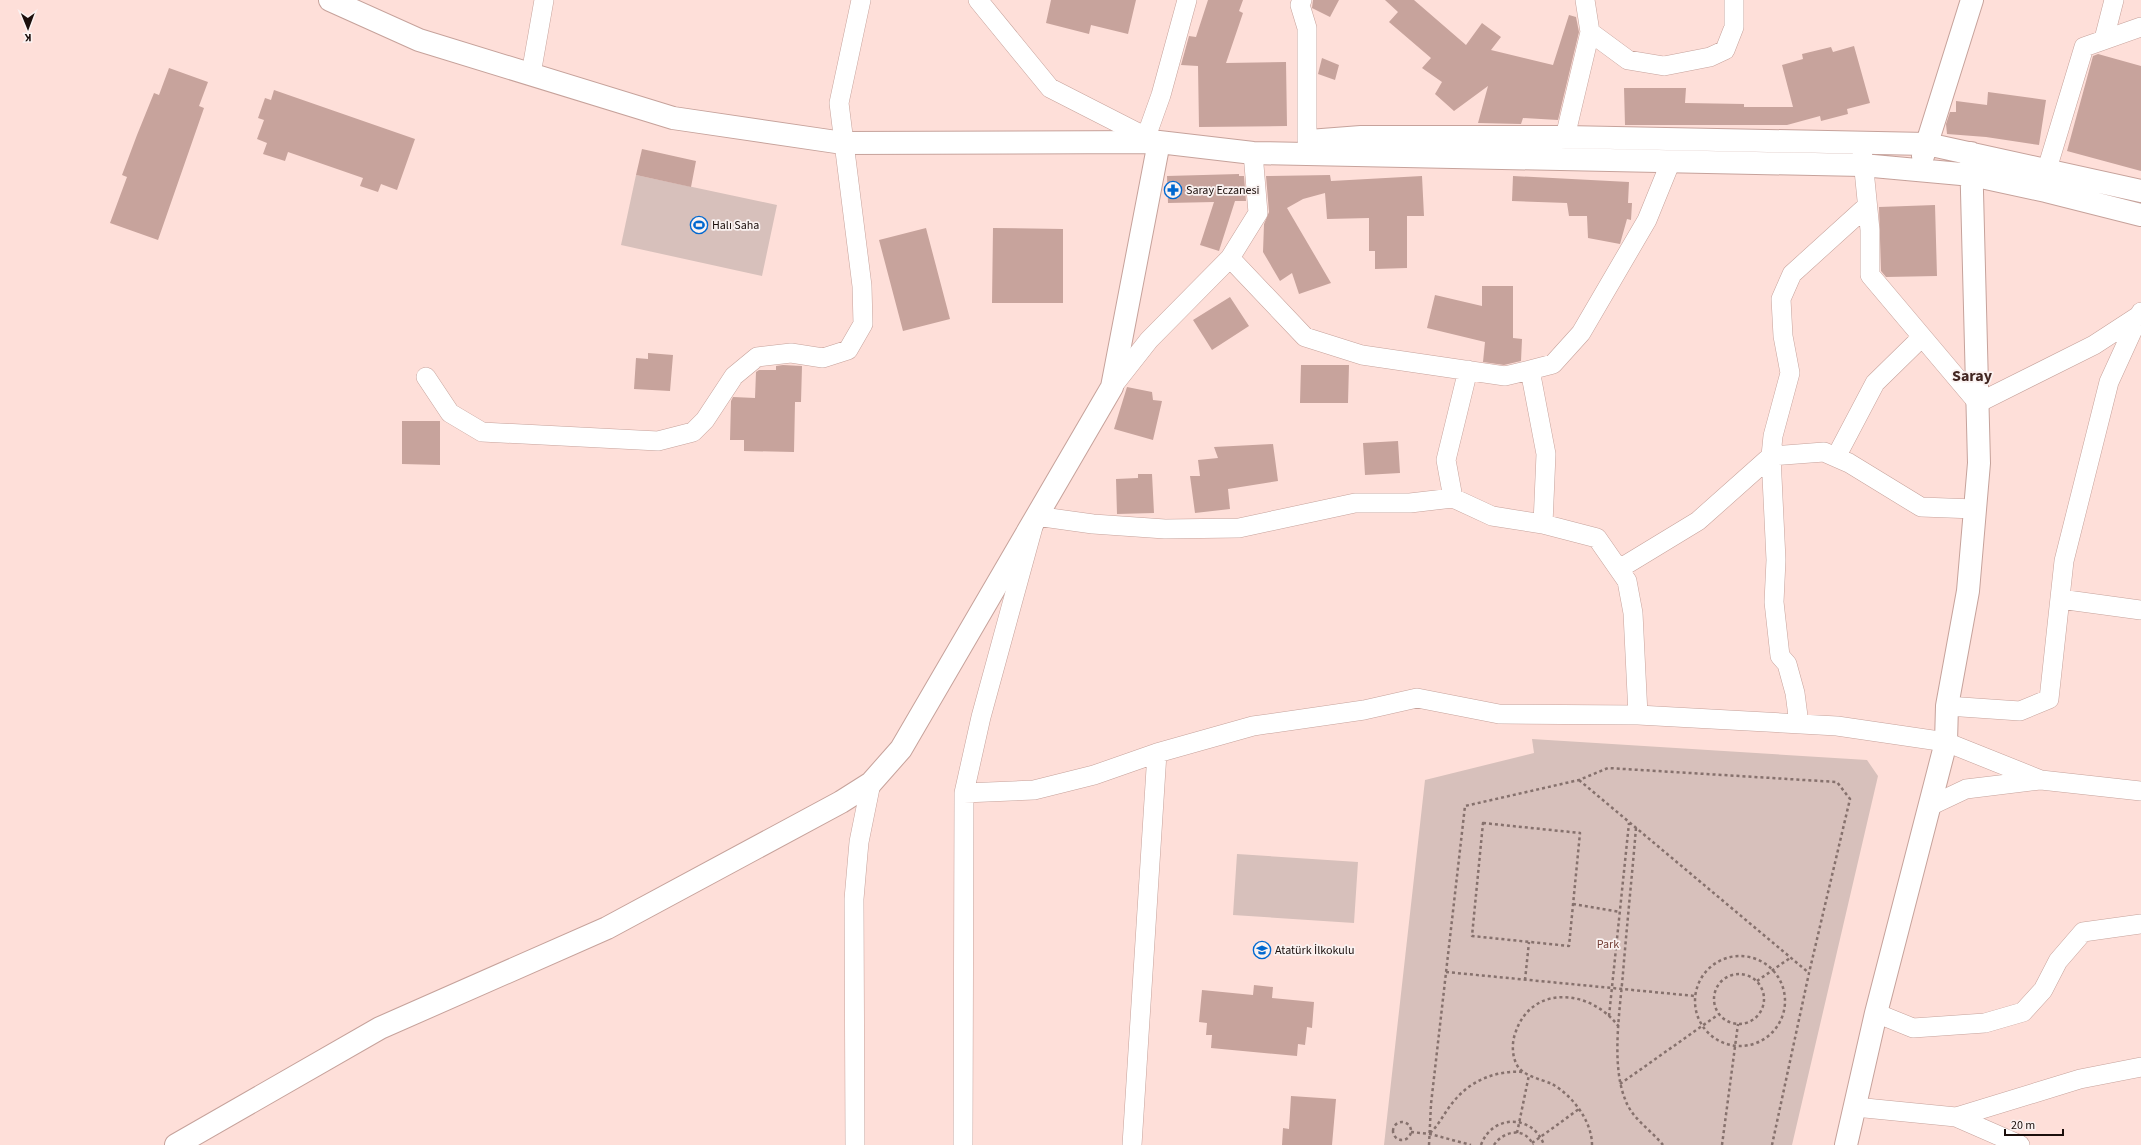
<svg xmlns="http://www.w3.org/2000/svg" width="2141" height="1145" viewBox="0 0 2141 1145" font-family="'Source Sans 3',sans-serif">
	<rect width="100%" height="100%" fill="#fedfd9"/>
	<path fill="#d7c0bb" d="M636,175l141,30 -15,71 -141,-31z
		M1532,739l335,21 11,16 -86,369h-408l41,-365 109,-27z
		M1237,854l121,8 -4,61 -121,-8z"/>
	<path fill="#c7a39c" d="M1051,0h85l-8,34 -37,-9 -2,9 -43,-11z
		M1208,0h35l-4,11 4,2 -17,50 60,-1 1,64 -88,1 -1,-61 -17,-1 8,-29 7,1z
		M1313,0h26l-9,17 -18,-9z
		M1385,0h29l52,45 16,-22 19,14 -10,13 62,15 16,-50 7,2 3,15 -21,88 -35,-2 -2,6 -43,-1 10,-37 -34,25 -19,-17 7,-12 -20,-14 9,-10 -42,-36 9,-10z
		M1854,46l16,57 -23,6 1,5 -27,7 -1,-5 -33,9h-162l-1,-37h62l-1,15 59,1v3h49l-11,-42 21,-6 -1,-5 29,-7 2,5z
		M2098,54l43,12v105l-74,-20 26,-95z
		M1322,58l17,7 -4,15 -17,-6z
		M169,68l39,14 -9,24 5,2 -46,132 -48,-17 17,-46 -5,-2 15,-40 17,-42 5,2z
		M274,90l141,49 -18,51 -16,-6 -3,8 -18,-6 3,-8 -75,-26 -3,9 -22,-7 4,-11 -10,-4 7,-19 -6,-2 7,-20 6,2z
		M1988,92l58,8 -7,45 -53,-8 -39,-3 -1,-10 4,-12h6v-11l31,4z
		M642,149l54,12 -5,26 -55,-12z
		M1239,174v2h5l2,25h-11l-16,50 -19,-6 14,-43 -46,1 -1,-27z
		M1330,175l1,6 91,-5 2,40h-17v52l-32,1v-18h-6v-33l-42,1 -2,-26 -22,6 -16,9 44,75 -32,11 -7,-21 -12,8 -17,-29 1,-28 5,-12 -3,-36z
		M1513,176l116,6 -1,21h4l-1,17 -4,-1 -7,25 -32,-6 -1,-22h-18l-2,-13 -55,-2z
		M1935,205l2,71 -51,1 -5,-6 -2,-64z
		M926,228l24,91 -47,12 -24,-91z
		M993,228l70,1v74h-71z
		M1482,286h31v52l9,1 -1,22 -17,4 -21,-3 2,-20 -58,-14 8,-33 47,11z
		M1230,297l19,29 -37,24 -19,-30z
		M648,353l25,2 -3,36 -36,-2 2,-31 12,1z
		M783,365l19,1 -1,36h-6l-1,50 -50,-1v-11h-14l1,-39 2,-4 22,1 1,-26 3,-2h17v-4z
		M1301,365h48l-1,38h-48z
		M1127,387l25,5 1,8 9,1 -9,39 -39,-11z
		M402,421h38v44l-38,-1z
		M1398,441l2,32 -35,2 -2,-32z
		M1273,444l5,37 -50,8 2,20 -35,4 -5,-37h10l-2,-16 20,-2 -4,-11z
		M1138,474h14l2,39 -37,1 -1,-35 22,-1z
		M1254,985l19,2 -1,11 42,4 -2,26 -5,-1 -2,18 -7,-1 -1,12 -86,-8 1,-13h-6l1,-12 -8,-1 3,-32 51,5z
		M1291,1096l45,3 -4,46h-50l1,-17 6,1z"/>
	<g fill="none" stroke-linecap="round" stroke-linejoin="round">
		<defs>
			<path id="street" d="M978,0l72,88 96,49
				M1302,0l-2,5 7,23v113
				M1590,32l38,28 36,6 46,-9 15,-7 9,-23v-27
				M2104,39l10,-39
				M531,74l13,-74
				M1565,137l25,-105 -5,-32
				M1158,142l-12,-5 15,-42 26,-95
				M1862,150l8,80v45l108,128 116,-58 43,-28
				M2046,186l1,-17 37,-122 57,-20
				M1230,258l75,79 57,18 143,21 25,-6 23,-6 28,-31 66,-113 24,-59
				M1530,370l16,84 -3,70
				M426,377l24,36 32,19 176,9 35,-9 12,-12 29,-44 23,-19 34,-4 32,5 25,-8 15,-26 -1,-38 -23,-183 22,-103
				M1112,387l37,-47 81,-82 28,-45 -5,-60
				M1836,457l39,-74 47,-46
				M1453,498l-7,-38 22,-90
				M1619,569l79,-48 73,-65 53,-4 25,11 72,44 54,2
				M2060,599l81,11
				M1947,706l73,5 29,-12 15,-138 45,-179 32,-70
				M1799,724l-4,-31 -8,-29 -7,-8 -6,-54 2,-42 -5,-104 2,-20 17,-63 -7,-37 -2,-37 11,-25 75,-68
				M964,793l70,-3 60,-15 63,-22 96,-27 111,-16 53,-12 82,16 139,1 199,11 109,16 95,38 100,11
				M1930,806l36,-17 74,-9
				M1876,1013l37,15 72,-5 38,-11 20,-22 15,-29 25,-29 58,-8
				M1855,1107l101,10 124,-38 61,-12
				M1956,1117l64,28
				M855,1145l-1,-246 5,-57 12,-59
				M963,1145l1,-352 17,-76 55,-201 57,8 72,5 74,-1 116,-25h55l43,-5 39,18 51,8 54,14 30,43 6,32 5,102
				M1132,1145l25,-392"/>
			<path id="secondary" d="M330,0l89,40 254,78 170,25 316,-1 94,11 609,12 110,10 74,16 95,24
				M1309,141l52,-4h204l362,7 214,47
				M1923,156l49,-156
				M176,1145l204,-117 227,-100 234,-126 30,-19 30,-34 211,-362 47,-245
				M1846,1145l30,-132 70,-271 1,-36 21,-115 11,-128 -8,-310"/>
		</defs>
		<use href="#street" stroke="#c6a29b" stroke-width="20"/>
		<use href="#secondary" stroke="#c6a29b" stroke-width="24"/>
		<path stroke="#86716d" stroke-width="2.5" stroke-dasharray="3 3" stroke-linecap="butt" d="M1579,780l230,193
			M1483,823l97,10 -11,113 -97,-10z
			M1636,828c-4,48 -9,96 -13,145 -3,37 -12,91 2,126 7,20 25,30 38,46
			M1573,904l47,8
			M1695 1001a45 45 0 1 1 90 0a45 45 0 1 1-90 0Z
			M1446,972l249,24
			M1714 999a25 25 0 1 1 50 0a25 25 0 1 1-50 0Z
			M1525,980l4,-38
			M1757,981l33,-23
			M1609,1016l20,-193
			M1620,1084l99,-70
			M1393 1131a9 9 0 1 1 18 0a9 9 0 1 1-18 0Z
			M1411,1132l19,2 41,11
			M1430,1133c10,-9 15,-22 24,-32 17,-21 43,-31 69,-29
			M1517,1133l12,-58
			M1532,1143l47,-34
			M1429,1145l2,-41 34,-298 114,-26 29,-12 229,14 13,17 -41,174 -37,172
			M1481,1145c11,-31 52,-31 63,0
			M1494,1145c9,-14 31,-19 39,0
			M1592,1145c0,-24 -20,-50 -40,-61 -11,-5 -31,-8 -36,-21 -4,-8 -4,-21 -1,-29 16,-51 76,-45 104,-7
			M1722,1145l16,-121"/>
		<use href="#street" stroke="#fff" stroke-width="19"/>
		<use href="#secondary" stroke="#fff" stroke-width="22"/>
	</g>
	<defs>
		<symbol id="pharmacy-ring" viewBox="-11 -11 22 22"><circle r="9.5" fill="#faf2f1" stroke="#0068d0" stroke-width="1.5"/><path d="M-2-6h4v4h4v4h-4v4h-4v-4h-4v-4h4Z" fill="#0068d0"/></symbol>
		<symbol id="stadium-ring" viewBox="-11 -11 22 22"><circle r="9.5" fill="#faf2f1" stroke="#0068d0" stroke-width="1.5"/><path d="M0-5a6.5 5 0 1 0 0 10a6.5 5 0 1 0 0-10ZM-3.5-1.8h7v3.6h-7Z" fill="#0068d0"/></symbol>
		<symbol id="school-ring" viewBox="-11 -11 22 22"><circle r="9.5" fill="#faf2f1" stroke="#0068d0" stroke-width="1.5"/><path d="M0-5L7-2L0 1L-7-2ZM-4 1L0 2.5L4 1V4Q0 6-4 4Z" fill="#0068d0"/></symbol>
	</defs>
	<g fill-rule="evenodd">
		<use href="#pharmacy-ring" x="1163" y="180" width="20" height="20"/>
		<use href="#stadium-ring" x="689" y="215" width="20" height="20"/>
		<use href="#school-ring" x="1252" y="940" width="20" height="20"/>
	</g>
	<g text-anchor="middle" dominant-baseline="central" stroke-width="3.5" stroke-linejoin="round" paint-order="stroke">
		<g font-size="12" fill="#1b0f0c" stroke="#faf2f1" text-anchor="start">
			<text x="1186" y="190">Saray Eczanesi</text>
			<text x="712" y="225">Halı Saha</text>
			<text x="1275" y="950">Atatürk İlkokulu</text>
		</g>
		<g font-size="12" fill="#754037" stroke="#faf2f1">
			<text x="1608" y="944">Park</text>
		</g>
		<g font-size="16" font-weight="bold" fill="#422621" stroke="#faf2f1">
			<text x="1972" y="376">Saray</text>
		</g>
	</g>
	<g transform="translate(28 28) rotate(179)" stroke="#faf2f1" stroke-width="3" paint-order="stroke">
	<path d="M0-3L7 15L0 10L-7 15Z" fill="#1b0f0c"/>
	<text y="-6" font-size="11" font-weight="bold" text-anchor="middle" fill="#1b0f0c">K</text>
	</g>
	<path d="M2005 1129v6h58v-6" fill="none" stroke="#1b0f0c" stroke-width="2"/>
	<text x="2011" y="1129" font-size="12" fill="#1b0f0c" stroke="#faf2f1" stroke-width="3" paint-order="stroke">20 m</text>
</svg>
